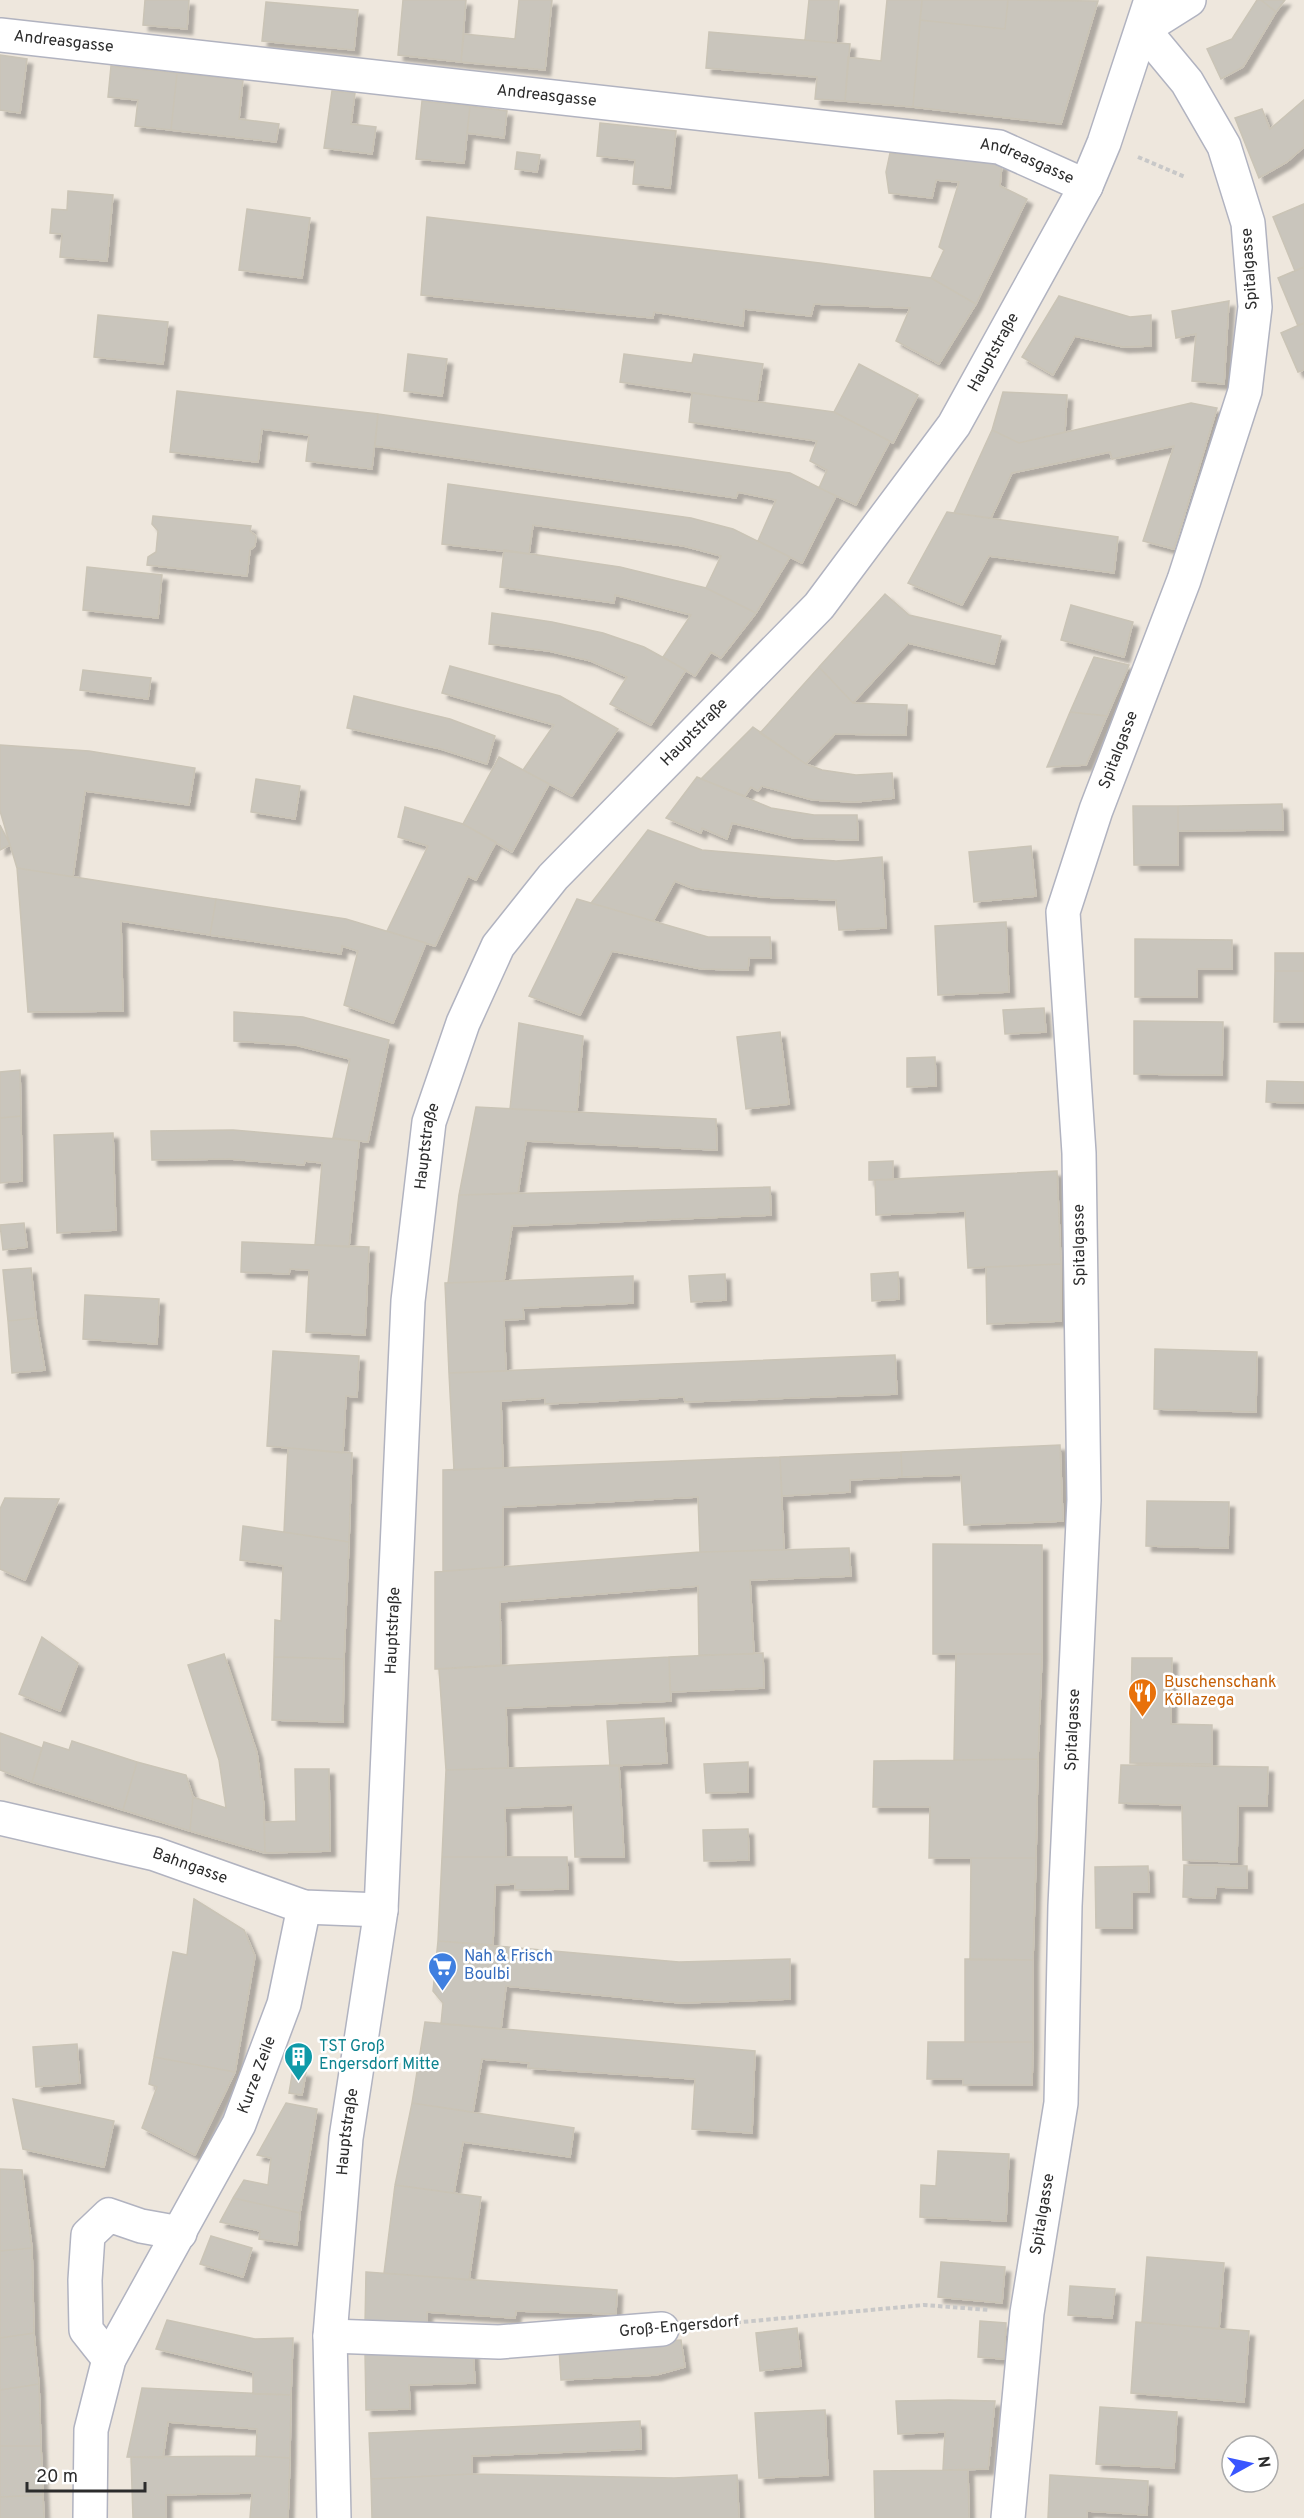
<svg xmlns="http://www.w3.org/2000/svg" width="1304" height="2518" viewBox="0 0 1304 2518" font-family="Overpass,sans-serif">
	<defs>
		<filter id="shadow"><feDropShadow dx="5.5" dy="5.5" stdDeviation="1.5" flood-color="#0004"/></filter>
	</defs>
	<rect width="100%" height="100%" fill="#eee7dd"/>
	<path fill="#c9c5bc" stroke="#cac4b6" stroke-width="1.5" filter="url(#shadow)" d="M145,0h44l-2,29 -44,-4z
		M403,0h63l-5,62 -63,-7z
		M519,0h33l-7,70 -84,-8 3,-28 51,5z
		M809,0h30l-3,43 -31,-3z
		M887,0h35l-9,107 -68,-6 3,-44 33,4z
		M922,0h86l-3,29 -85,-9z
		M1008,0l90,1 -37,123 -148,-17 7,-87 85,9z
		M1257,0h4l15,12 -33,55 -22,12 -14,-30 25,-10z
		M1261,0h24l-9,12z
		M266,2l92,8 -4,40 -92,-9z
		M709,32l141,12 -5,57 -30,-2 2,-22 -111,-9z
		M0,55l27,4 -7,54 -20,-3z
		M111,66l66,7 -6,57 -36,-4 3,-26 -30,-3z
		M177,73l66,7 -4,39 40,5 -3,18 -105,-12z
		M332,91l23,2 -4,31 25,3 -4,27 -48,-6z
		M1304,100v47l-17,15 -28,16 -24,-60 27,-9 8,20z
		M422,101l48,5 -6,57 -48,-4z
		M470,106l37,5 -3,27 -37,-5z
		M600,123l76,8 -6,57 -37,-4 2,-24 -38,-4z
		M517,152l23,3 -3,17 -22,-3z
		M890,153l112,11 -2,22 27,13 -51,105 -45,-26 13,-28 -5,-3 20,-65 -23,-2 -4,18 -43,-5 -3,-21z
		M68,191l45,4 -6,66 -47,-4 2,-23 -12,-1 2,-24 15,1z
		M1304,204v63l-9,4 -22,-54z
		M247,209l63,9 -8,60 -63,-8z
		M427,217l393,46 111,15 45,26 -37,60 -43,-23 14,-33 -96,-4 -3,12 -67,-7 -1,17 -89,-14 -1,6 -232,-23z
		M1304,267v56l-6,3 -20,-48z
		M1059,296l71,21 21,-2v31l-28,1 -48,-11 -22,39 -31,-18z
		M1229,301l-5,83 -32,-3 4,-47 -20,4 -4,-27z
		M98,315l70,7 -5,42 -69,-7z
		M1304,323v47l-6,2 -17,-39z
		M408,354l39,5 -5,37 -38,-5z
		M624,354l68,9 2,-9 69,10 -6,38 -137,-20z
		M859,364l59,31 -25,48 -59,-31z
		M177,391l201,23 -6,55 -66,-8 3,-26 -47,-6 -4,33 -88,-10z
		M1003,392l64,3 -2,37 -46,11 -27,-13z
		M692,393l142,19 56,29 -34,64 -37,-17 8,-18 -17,-9 7,-20 -128,-19z
		M1191,403l26,5 -43,141 -31,-8 31,-95 -62,13 -2,-7 -98,21 -21,45 -37,-5 38,-83 27,13z
		M378,414l412,59 46,23 -34,67 -44,-22 18,-41 -38,-8 -2,6 -361,-52z
		M448,484l243,34 42,11 57,28 -34,56 -50,-25 15,-32 -37,-10 -151,-21 -4,29 -87,-10z
		M947,512l171,25 -4,36 -125,-17 -27,49 -54,-22z
		M153,516l98,10 -1,5 6,5 -1,10 -5,4 -3,26 -100,-11 1,-8 8,-5 2,-21 -6,-7z
		M504,550l116,17 86,21 50,25 -35,45 -10,-6 -16,24 -32,-19 28,-42 -76,-20 -1,8 -114,-16z
		M87,567l75,8 -4,43 -75,-8z
		M885,594l24,21 92,21 -7,28 -86,-21 -55,60 -34,-36z
		M1071,605l62,17 -9,35 -63,-17z
		M492,613l60,9 51,11 41,14 42,23 -35,55 -41,-21 17,-27 -36,-16 -42,-10 -60,-7z
		M1094,657l35,8 -22,51 -37,-4z
		M450,666l110,30 58,33 -46,67 -49,-26 31,-45 -112,-32z
		M819,667l34,36 54,2 -1,30 -71,-1 -29,30 -46,-31z
		M83,670l68,8 -3,21 -68,-9z
		M354,696l96,23 45,17 -8,28 -46,-15 -94,-21z
		M1070,712l37,4 -21,49 -39,2z
		M753,727l53,37 16,6 34,5 36,-2 2,25 -39,4 -42,-2 -51,-14 -4,5 -7,-4 -6,9 -44,-17z
		M0,745l89,6 106,17 -6,37 -104,-14 -12,86 -56,-9 -17,-57z
		M499,757l50,27 -37,68 -49,-28z
		M697,777l74,31 43,7h43l1,25 -64,-2 -62,-15 -5,16 -25,-11 -1,5 -35,-15z
		M256,779l44,7 -5,33 -44,-7z
		M1282,804l1,26 -105,1v-25z
		M1133,806h45v59h-44z
		M405,807l58,17 33,18 -20,38 -8,-4 -33,70 -48,-15 41,-85 -30,-9z
		M0,825l10,20 -10,5z
		M648,830l54,20 134,11 46,-4 4,71 -47,2 -3,-30 -73,-3 -71,-9 -17,-7 -22,40 -62,-18z
		M1031,846l5,50 -62,6 -5,-50z
		M17,868l199,31 -6,36 -89,-14 2,90 -95,1z
		M216,899l130,20 80,24 -33,80 -49,-18 14,-54 -16,-5 -1,8 -131,-19z
		M577,899l131,38h62l1,21h-22l-1,12 -46,-1 -90,-18 -32,64 -51,-19z
		M1006,922l3,70 -71,3 -3,-69z
		M1135,939l97,1v29h-35v28h-62z
		M1275,953h29v18h-29z
		M1275,971h29v51h-30z
		M1044,1008l2,24 -41,2 -2,-24z
		M234,1012l69,5 86,23 -21,102 -35,-4 17,-79 -54,-14 -62,-4z
		M1134,1021l89,1 -1,53 -88,-1z
		M519,1023l64,13 -6,76 -67,-3z
		M780,1032l9,72 -43,5 -9,-72z
		M935,1057l1,29 -29,1v-29z
		M20,1070l1,46 -21,2v-46z
		M1267,1081l37,1v21l-38,-1z
		M476,1107l240,12 1,31 -191,-9 -8,52 -59,2z
		M21,1116l1,65 -22,2v-65z
		M233,1130l126,11 -10,106 -34,-2 7,-82 -17,-2 -1,4 -74,-6 -78,1 -1,-29z
		M113,1133l3,97 -59,3 -3,-98z
		M893,1161v19h-24v-18z
		M1057,1171l4,93 -93,4 -3,-57 -89,4 -1,-35z
		M770,1187l1,28 -259,11 -8,55 -56,2 11,-88z
		M24,1223l3,24 -24,3 -3,-25z
		M242,1242l127,5 -4,88 -59,-3 3,-62 -19,-1 -1,5 -48,-2z
		M1061,1264v57l-74,3 -1,-57z
		M31,1268l5,50 -28,3 -5,-51z
		M898,1272l1,27 -27,2 -1,-27z
		M725,1274l1,26 -35,2 -2,-26z
		M633,1276v27l-110,5 1,11 -20,1 2,51 -57,2 -4,-90z
		M85,1295l74,4 -2,45 -74,-5z
		M36,1318l9,52 -33,3 -4,-52z
		M1155,1349l102,3 -1,60 -102,-3z
		M273,1351l86,5 -2,41 -11,-1 -3,57 -76,-7z
		M895,1355l2,39 -212,8 -1,-5 -139,7v-6l-44,3 2,67 -49,2 -5,-97z
		M1060,1445l3,76 -99,4 -3,-50 -59,2 -1,-25z
		M288,1448l64,5 -3,89 -65,-10z
		M901,1452l1,25 -52,3v12l-68,4 -2,-39z
		M780,1457l4,93 -84,2 -2,-55 -195,10v60l-60,4v-101z
		M5,1498l54,1 -34,81 -25,-11v-60z
		M1147,1501l82,1 -1,46 -82,-2z
		M243,1526l106,16 -5,117 -70,-2 1,-37 6,1 2,-55 -43,-6z
		M933,1544l109,1v109h-109z
		M849,1548l2,28 -101,4 4,74 -55,1 -1,-69 -198,16 1,63 -66,4v-97l265,-20z
		M42,1637l36,26 -18,48 -41,-17z
		M763,1653l1,35 -94,4 -1,-35z
		M224,1654l33,99 7,53 1,47 -75,-22 3,-34 33,11 -7,-48 -31,-95z
		M956,1654h86l-4,105 -84,1z
		M274,1657l70,2 -1,63 -71,-2z
		M669,1657l2,44 -165,7 2,60 -62,2 -7,-101z
		M1132,1658h40l-1,66 41,1v39l-82,-1z
		M664,1718l3,45 -57,3 -3,-45z
		M0,1733l42,15 -10,34 -32,-12z
		M72,1741l65,21 -14,48 -91,-28 12,-40 25,8z
		M1038,1759l-2,99h-107l1,-51h-57l1,-46z
		M137,1762l49,13 7,22 -3,34 -67,-21z
		M748,1762v30l-42,1 -2,-29z
		M619,1765l5,92h-49l-2,-52 -68,3 1,49h-64l4,-87z
		M1121,1765l147,2 -1,39h-29l-1,56 -54,-2 -1,-55 -63,-2z
		M295,1769h34l1,82 -65,2 -1,-31 32,-1z
		M748,1829l1,31 -45,1 -1,-31z
		M442,1857h125l1,32 -53,1v-6l-20,1 -2,60 -55,-4z
		M971,1858h65l-3,102h-63z
		M1184,1865l63,1v22l-31,-1 -1,11 -32,-1z
		M1148,1866l1,26h-17v36h-36l-1,-61z
		M194,1899l50,31 11,26 -20,116 -81,-15 19,-105 14,3z
		M438,1941l241,21 111,-3v40l-109,4 -175,-17 -5,43 -60,-5 2,-21 -10,-12z
		M965,1959l68,1v82h-68z
		M425,2022l330,29 -3,82 -60,-4 3,-50 -167,-11 1,-5 -47,-4 -9,53 -61,-9z
		M928,2042h105l-1,43h-69v-6h-36z
		M77,2044l3,39 -44,4 -3,-40z
		M154,2057l81,15 -40,83 -53,-27 15,-41 -8,-3z
		M293,2069l13,3 -4,23 -13,-2z
		M13,2099l101,22 -10,46 -81,-18z
		M286,2103l31,6 -17,104 -67,-15 11,-18 24,5 3,-27 -14,-3z
		M412,2103l162,25 -4,29 -107,-15 -9,51 -59,-8z
		M938,2151l71,3 -3,67 -86,-4 1,-32 15,1z
		M0,2169l22,1 10,78 -32,3z
		M395,2185l86,12 -12,83 -85,-7z
		M233,2198l67,15 -3,32 -38,-6 1,-8 -40,-9z
		M211,2236l41,12 -9,29 -43,-13z
		M32,2248l2,85 -34,5v-87z
		M1147,2257l77,6 -5,66 -77,-7z
		M941,2262l64,5 -3,36 -64,-6z
		M366,2272l251,18 -1,24 -100,-3 -1,7 -88,-6v16l-62,-3z
		M1070,2286l45,3 -3,29 -44,-3z
		M167,2320l88,19 38,-1 -2,57 -38,-1v-22l-97,-23z
		M980,2321l26,2 -2,36 -26,-2z
		M1136,2322l113,9 -5,71 -113,-9z
		M797,2328l4,38 -41,5 -4,-38z
		M34,2333l5,51 -39,6v-52z
		M681,2340l4,27 -29,8 -95,5 -2,-32z
		M473,2349l2,34 -66,2 1,24 -44,1 -1,-58z
		M39,2384l2,62h-41v-56z
		M142,2388l149,7 -1,63 -34,-2 1,-27 -89,-7 -5,36 -36,-1z
		M949,2400l46,1 -7,68 -45,1 2,-38 -47,2 -2,-33z
		M1100,2407l77,5 -3,56 -78,-4z
		M825,2410l3,65 -69,3 -4,-65z
		M640,2421l1,28 -169,7v18l-101,5 -2,-46z
		M0,2446h41l2,49 -43,2z
		M256,2456l34,2 -2,60h-38l2,-25 -86,2v23h-33l-2,-61z
		M968,2470l1,48h-94l-1,-47z
		M472,2474l202,4 63,-3 2,43h-367l-1,-39z
		M1050,2475l98,6 -1,34 -60,-4v7h-39z
		M43,2495l1,23h-44v-21z"/>
	<g fill="none" stroke-linecap="round" stroke-linejoin="round">
		<defs>
			<g id="street">
				<path id="s1" d="M0,35l999,112 87,39"/>
				<path d="M330,2336l169,6 163,-13"/>
				<path d="M109,2359l-23,-29 -1,-50 3,-45 21,-20 32,11 39,7"/>
				<path id="s2" d="M90,2518l1,-88 18,-71 130,-235 45,-120 20,-97"/>
				<path id="s3" d="M1008,2518l19,-205 34,-210 4,-197 19,-406 -5,-347 -16,-241 33,-102 88,-230 61,-189 10,-84 -7,-84 -24,-77 -37,-64 -44,-53 46,-29"/>
			</g>
			<g id="secondary">
				<path id="s4" d="M0,1818l155,36 149,53 77,3"/>
				<path id="s5" d="M334,2518l-4,-182 16,-198 35,-228 27,-609 21,-179 34,-99 35,-77 55,-69 266,-271 135,-181 132,-239 18,-43 47,-143"/>
			</g>
		</defs>
		<use href="#street" stroke="#b1b3c0" stroke-width="36"/>
		<use href="#secondary" stroke="#b1b3c0" stroke-width="36"/>
		<path stroke="#c8c8c8" stroke-width="4" stroke-dasharray="4.5 3" stroke-linecap="butt" d="M1138,157l47,20
			M699,2326l225,-21 66,5"/>
		<use href="#street" stroke="#fff" stroke-width="33"/>
		<use href="#secondary" stroke="#fff" stroke-width="33"/>
	</g>
	<defs>
		<symbol id="restaurant-pin" viewBox="-11 -11 22 30"><path d="M0 17L-7.5 6A9.5 9.5 0 1 1 7.5 6Z" fill="#e8710a" stroke="#fff"/><path d="M-5-6h1v4h1v-4h1v4h1v-4h1v5L-1.5 .5V6h-2V.5L-5-1ZM5-6V6H3V1.5H1.5Q1.5-4 5-6Z" fill="#fff"/></symbol>
		<symbol id="supermarket-pin" viewBox="-11 -11 22 30"><path d="M0 17L-7.5 6A9.5 9.5 0 1 1 7.5 6Z" fill="#3f7fe0" stroke="#fff"/><path d="M-6-5.5h2.5l.6 2H6L4.5 2H-2.5L-4.4-4H-6ZM-1.5 3.2a1.3 1.3 0 1 0 .1 0ZM3 3.2a1.3 1.3 0 1 0 .1 0Z" fill="#fff"/></symbol>
		<symbol id="building-pin" viewBox="-11 -11 22 30"><path d="M0 17L-7.5 6A9.5 9.5 0 1 1 7.5 6Z" fill="#0f9aa8" stroke="#fff"/><path d="M-4-6H4V6H1V3H-1V6H-4ZM-2.5-4.3h1.7v1.8h-1.7ZM.8-4.3h1.7v1.8H.8ZM-2.5-1h1.7V.8h-1.7ZM.8-1h1.7V.8H.8Z" fill="#fff"/></symbol>
	</defs>
	<g fill-rule="evenodd">
		<use href="#restaurant-pin" x="1126" y="1676" width="33" height="45"/>
		<use href="#supermarket-pin" x="426" y="1950" width="33" height="45"/>
		<use href="#building-pin" x="282" y="2040" width="33" height="45"/>
	</g>
	<g text-anchor="middle" dominant-baseline="central" stroke-width="5" stroke-linejoin="round" paint-order="stroke">
		<g font-size="16" fill="#2c2c2c" stroke="#fff">
			<text stroke="none"><textPath href="#s1" startOffset="64">Andreasgasse</textPath></text>
			<text stroke="none"><textPath href="#s1" startOffset="550">Andreasgasse</textPath></text>
			<text stroke="none"><textPath href="#s1" startOffset="1036">Andreasgasse</textPath></text>
			<text transform="translate(1250 269) rotate(-94)">Spitalgasse</text>
			<text stroke="none"><textPath href="#s5" startOffset="2367">Hauptstraße</textPath></text>
			<text stroke="none"><textPath href="#s5" startOffset="1881">Hauptstraße</textPath></text>
			<text stroke="none"><textPath href="#s3" startOffset="1782">Spitalgasse</textPath></text>
			<text stroke="none"><textPath href="#s5" startOffset="1377">Hauptstraße</textPath></text>
			<text transform="translate(1080 1245) rotate(-91)">Spitalgasse</text>
			<text stroke="none"><textPath href="#s5" startOffset="891">Hauptstraße</textPath></text>
			<text stroke="none"><textPath href="#s3" startOffset="792">Spitalgasse</textPath></text>
			<text stroke="none"><textPath href="#s4" startOffset="196">Bahngasse</textPath></text>
			<text stroke="none"><textPath href="#s2" startOffset="482">Kurze Zeile</textPath></text>
			<text stroke="none"><textPath href="#s5" startOffset="387">Hauptstraße</textPath></text>
			<text stroke="none"><textPath href="#s3" startOffset="306">Spitalgasse</textPath></text>
			<text transform="translate(679 2327) rotate(-5)">Groß-Engersdorf</text>
		</g>
		<g font-size="16" fill="#c56008" stroke="#fff" text-anchor="start">
			<text x="1164" y="1683">Buschenschank<tspan x="1164" dy="18">Köllazega</tspan></text>
		</g>
		<g font-size="16" fill="#366cbe" stroke="#fff" text-anchor="start">
			<text x="464" y="1957">Nah &amp; Frisch<tspan x="464" dy="18">Boulbi</tspan></text>
		</g>
		<g font-size="16" fill="#0d838f" stroke="#fff" text-anchor="start">
			<text x="319" y="2047">TST Groß<tspan x="319" dy="18">Engersdorf Mitte</tspan></text>
		</g>
	</g>
	<g transform="translate(1250 2464) rotate(82)"><circle r="28" fill="#ffffff" stroke="#ababab" stroke-width="1.5"/>
	<path d="M0-4.5L10 22L0 15L-10 22Z" fill="#3956ff"/>
	<text y="-9" font-size="16" font-weight="bold" text-anchor="middle" fill="#2c2c2c">N</text>
	</g>
	<path d="M27 2482v9h118v-9" fill="none" stroke="#2c2c2c" stroke-width="3"/>
	<text x="36" y="2482" font-size="18" fill="#2c2c2c" stroke="#ffffff" stroke-width="4.5" paint-order="stroke">20 m</text>
</svg>
